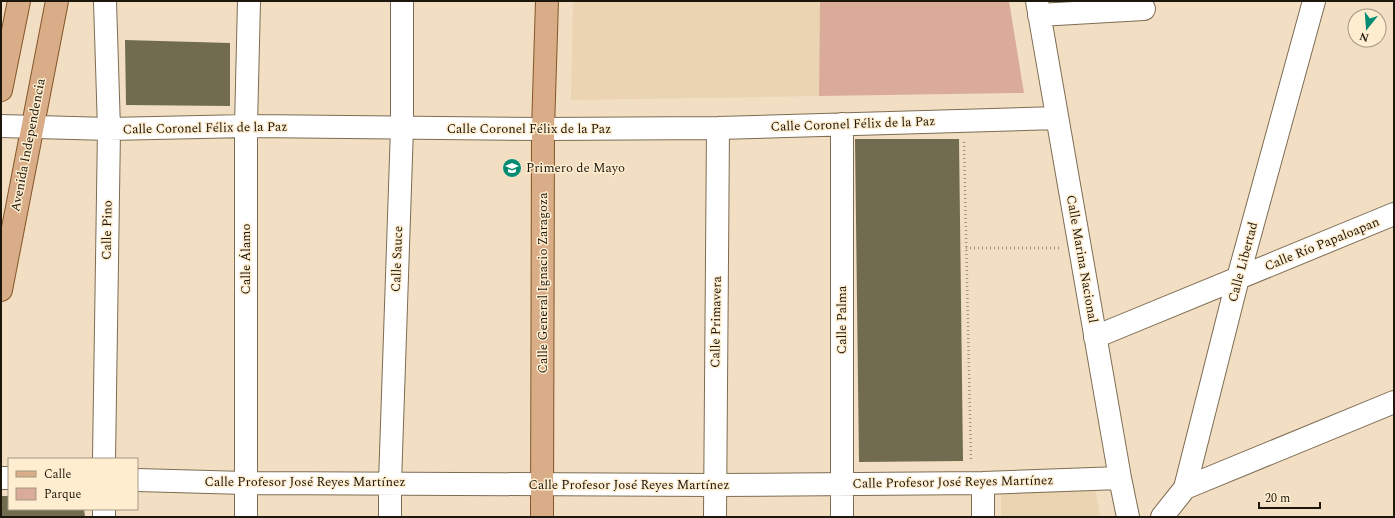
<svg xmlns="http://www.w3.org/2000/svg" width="1395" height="518" viewBox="0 0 1395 518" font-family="Spectral,serif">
	<rect width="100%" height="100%" fill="#f2dfc3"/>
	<path fill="#ead4b1" d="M573,1h247l-1,95 -248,4z
		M1095,488l5,29h-99v-27z"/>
	<path fill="#dbab9a" d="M820,1h189l15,92 -205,3z"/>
	<path fill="#716b4f" d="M125,40l105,3v63l-104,-1z
		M855,139h104l4,322 -104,1z
		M1,496h8v13h75l1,8h-84z"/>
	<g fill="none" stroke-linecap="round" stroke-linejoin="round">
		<defs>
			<path id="minor" d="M1037,1l83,477 8,39
				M1039,15l105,-6
				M842,124v393
				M1,126l108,3 137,-3 297,3 175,-1 339,-10
				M1095,337l299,-123
				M104,459l5,-330 -4,-128
				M1,478h8
				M137,480l108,3 469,2 269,-2 137,-5
				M1185,488l209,-86
				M104,509v8
				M246,517v-391l3,-125
				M390,517v-34l12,-355v-127
				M715,517l3,-389
				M983,517v-34
				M1162,517l23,-29 53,-210 76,-277"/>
			<path id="major" d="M1,90l18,-89
				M1,290l56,-289
				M542,517l1,-388 4,-128"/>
		</defs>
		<use href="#minor" stroke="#7d6c53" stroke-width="24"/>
		<use href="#major" stroke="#855528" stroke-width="24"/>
		<path stroke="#a1937d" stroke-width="2.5" stroke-dasharray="1 3" stroke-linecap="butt" d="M964,142l7,320
			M966,248h93"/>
		<use href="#minor" stroke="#fff" stroke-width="22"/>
		<use href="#major" stroke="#d8ad87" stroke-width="22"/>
	</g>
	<defs>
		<symbol id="school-disc" viewBox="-11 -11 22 22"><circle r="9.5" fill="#038c73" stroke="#ffedd0"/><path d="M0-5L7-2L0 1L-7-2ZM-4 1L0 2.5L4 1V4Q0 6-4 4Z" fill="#fff"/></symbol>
	</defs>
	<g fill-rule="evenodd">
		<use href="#school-disc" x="501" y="157" width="22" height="22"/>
	</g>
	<g text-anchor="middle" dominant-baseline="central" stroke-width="3" stroke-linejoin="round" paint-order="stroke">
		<g font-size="13" fill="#1c160b" stroke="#ffedd0">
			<text transform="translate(853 124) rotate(-2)">Calle Coronel Félix de la Paz</text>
			<text transform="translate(205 128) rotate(-1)">Calle Coronel Félix de la Paz</text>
			<text x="529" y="129">Calle Coronel Félix de la Paz</text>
			<text transform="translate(28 145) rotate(-79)">Avenida Independencia</text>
			<text transform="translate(107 230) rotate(-89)">Calle Pino</text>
			<text transform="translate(1322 244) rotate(-22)">Calle Río Papaloapan</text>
			<text transform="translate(246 259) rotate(-90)">Calle Álamo</text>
			<text transform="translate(397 259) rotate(-88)">Calle Sauce</text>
			<text transform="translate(1082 259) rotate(80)">Calle Marina Nacional</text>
			<text transform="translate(1243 262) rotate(-75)">Calle Libertad</text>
			<text transform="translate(543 283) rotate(-90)">Calle General Ignacio Zaragoza</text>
			<text transform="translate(842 320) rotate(-90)">Calle Palma</text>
			<text transform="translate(716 322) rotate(-89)">Calle Primavera</text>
			<text x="305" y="482">Calle Profesor José Reyes Martínez</text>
			<text transform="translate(953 482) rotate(-1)">Calle Profesor José Reyes Martínez</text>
			<text x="629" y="485">Calle Profesor José Reyes Martínez</text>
		</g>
		<g font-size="13" fill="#1c160b" stroke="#ffedd0" text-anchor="start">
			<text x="526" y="168">Primero de Mayo</text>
		</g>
	</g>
	<rect width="1395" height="518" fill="none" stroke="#1c160b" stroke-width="4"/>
	<rect x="8" y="458" width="130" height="52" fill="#ffedd0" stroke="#a49781"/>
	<rect x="16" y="471" width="20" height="6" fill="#d8ad87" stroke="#a49781"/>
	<text x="44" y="478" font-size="12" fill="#1c160b">Calle</text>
	<rect x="16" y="488" width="20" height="12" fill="#dbab9a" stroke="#a49781"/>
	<text x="44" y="498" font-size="12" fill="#1c160b">Parque</text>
	<g transform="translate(1367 28) rotate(197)"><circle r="19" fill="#ffedd0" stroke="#a49781"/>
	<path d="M0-3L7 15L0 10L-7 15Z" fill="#038c73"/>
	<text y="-6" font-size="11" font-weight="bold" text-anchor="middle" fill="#1c160b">N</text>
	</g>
	<path d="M1259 502v6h61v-6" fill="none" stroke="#1c160b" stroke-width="2"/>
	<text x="1265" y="502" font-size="12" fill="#1c160b" stroke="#ffedd0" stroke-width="3" paint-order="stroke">20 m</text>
</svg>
